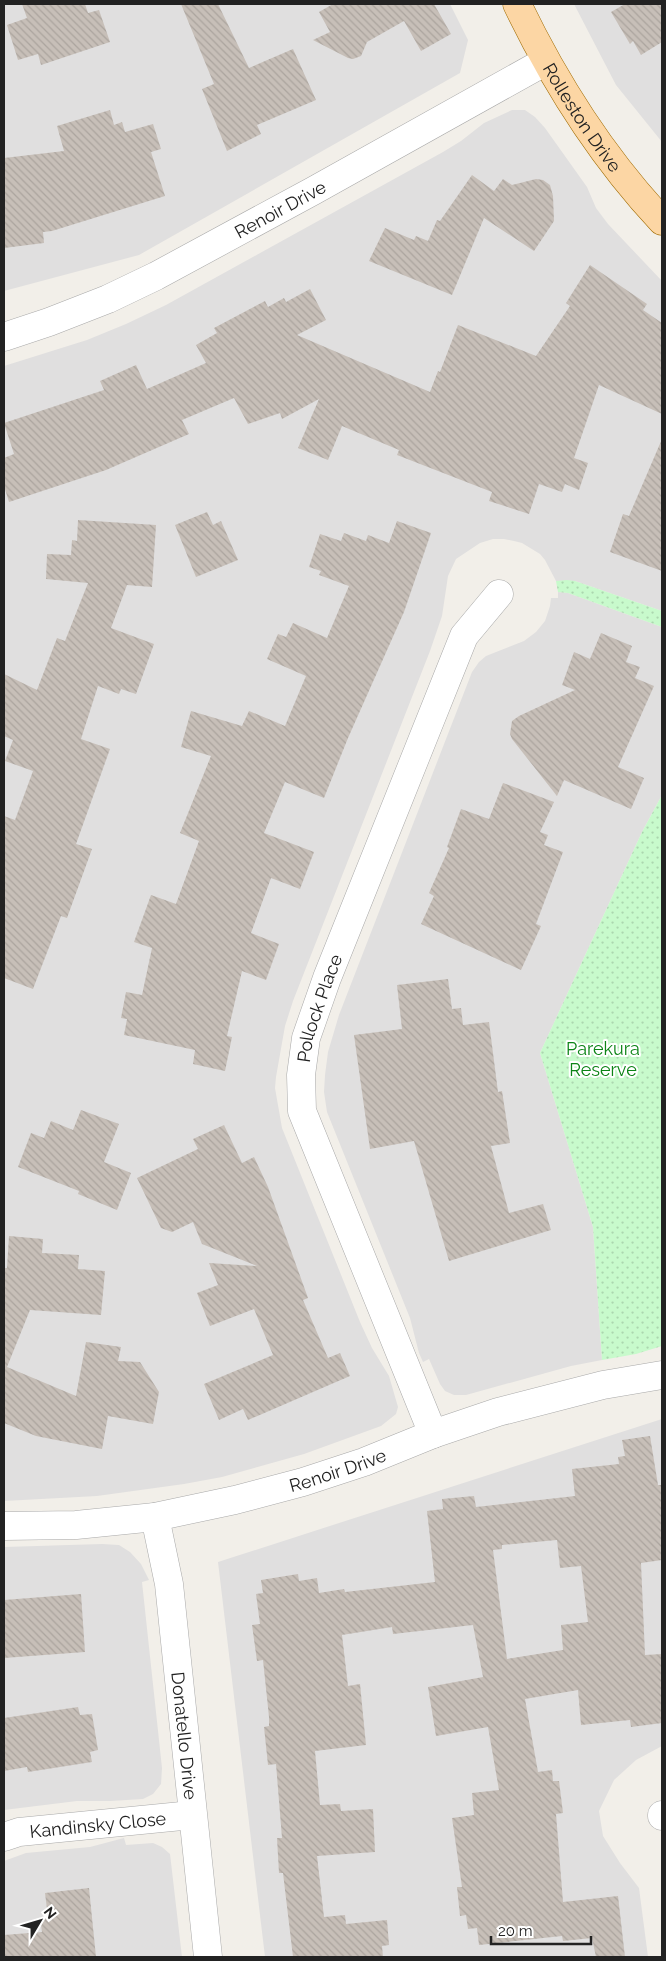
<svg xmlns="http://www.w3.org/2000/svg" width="666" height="1961" viewBox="0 0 666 1961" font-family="Raleway,sans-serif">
	<defs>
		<pattern id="park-dots" width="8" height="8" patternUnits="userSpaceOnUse" patternTransform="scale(1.25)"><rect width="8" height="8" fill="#c8facc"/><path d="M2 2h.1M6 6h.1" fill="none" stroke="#acd6af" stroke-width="1.8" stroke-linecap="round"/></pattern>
		<pattern id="building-back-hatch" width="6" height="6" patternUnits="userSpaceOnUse" patternTransform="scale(1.25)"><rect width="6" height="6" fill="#c7bfb8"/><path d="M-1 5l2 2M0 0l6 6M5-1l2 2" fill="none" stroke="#aba49e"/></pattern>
	</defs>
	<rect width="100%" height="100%" fill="#f2efe9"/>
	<path fill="#e0dfdf" d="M4,4h446l18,36 -8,33 -321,182 -135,36z
		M574,4h88v138l-46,-57z
		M512,110h13l10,7 10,11 42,59 9,21 12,16 54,57v330l-87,-30h-19l-11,-21 -5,-6 -18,-11 -8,-2 -10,-2h-11l-13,4 -24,16 -8,17 -6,40 -12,35 -137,350 -8,25 -9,51 -1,11 7,40 78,194 12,26 17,28 9,31 -2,7 -15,12 -77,28 -82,23 -38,7 -87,12 -93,5v-1135l83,-26 39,-16 40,-19 277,-153 18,-11 23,-18z
		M558,592l10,1 94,34v168l-20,37 -102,221 53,174 9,133 -31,6 -105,29h-12l-9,-4 -5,-7 -11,-25 -6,3 -4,-9 -9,-35 -83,-206 -3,-20 1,-17 3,-23 11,-37 133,-343 7,-10 7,-6 38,-15 12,-9 9,-11 5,-15 1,-8h7z
		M662,1419v327l-26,14 -22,20 -15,31 4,25 17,27 19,25 9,69h-383l-47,-395z
		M102,1544l17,1 11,7 11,12 8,16 -7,2 20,186 -1,16 -8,10 -10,5 -32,2h-34l-73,9v-263z
		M124,1838l2,7 27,-2 9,4 8,7 12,103h-178v-96l22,-8 64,-6z"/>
	<path fill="url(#park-dots)" d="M567,580l8,1 87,30v16l-94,-34 -10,-1 -2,-11z
		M662,795v551l-26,8 -34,6 -9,-133 -53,-174 102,-221z"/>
	<path fill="url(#building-back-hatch)" fill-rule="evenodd" d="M22,4h63l3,9 11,-3 11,32 -69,23 -3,-11 -20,6 -11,-35 20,-7z
		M181,4h37l31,64 44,-19 23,51 -59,25 4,9 -34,17 -25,-62 12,-5z
		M333,4h101l17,30 -30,17 -17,-30 -37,21 -6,14 -8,3 -5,-1 -35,-18 17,-8 -11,-20z
		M625,4h37v38l-21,13 -8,-14 -3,3 -19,-32z
		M110,110l4,15 8,-3 3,10 28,-8 8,25 -10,3 14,44 -113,35 -9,1 1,11 -40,5v-90l60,-7 -7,-25z
		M472,175l22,16 9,-12 9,6 24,-6 7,1 7,5 3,11 1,25 -20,30 -50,-33 -32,77 -83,-34 16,-33 29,12 2,-4 12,5 9,-21 3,1z
		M590,265l57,39 -4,6 19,13v91l-63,-29 -25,73 14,5 -9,27 -14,-6 -3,8 -23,-8 -10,30 -40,-13 3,-9 -95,-37 2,-5 -57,-24 -14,34 -30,-12 21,-49 -37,20 -2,-6 -32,11 -14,-26 -52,22 7,14 -83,36 -97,32 -5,-16v-28l10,-4 -10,-31 100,-33 -4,-9 36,-16 11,24 59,-26 -10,-18 21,-12 -3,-5 51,-27 3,6 16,-9 2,4 24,-13 16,31 -29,15 133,57 8,-21 2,1 18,-47 78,31 34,-50 -4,-3z
		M662,439v132l-52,-19 13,-38 6,2z
		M207,512l6,13 8,-4 17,39 -42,17 -21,-52z
		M78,520l78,5 -4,62 -25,-2 -16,43 43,16 -18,50 -15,-5 -2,5 -21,-8 -17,53 29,10 -34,95 16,5 -25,69 -6,-2 -28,73 -29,-11v-162l11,4 18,-49 -28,-10 8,-21 -9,-4v-62l33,16 20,-52 8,3 23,-58 -42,-4 1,-25 24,1 1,-15 5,1z
		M397,521l34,12 -27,79 -56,126 -24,60 -39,-16 -21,51 50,19 -14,37 -29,-11 -20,55 28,11 -13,36 -24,-9 -15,65 5,1 -7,34 -32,-7 2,-14 -71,-15 3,-16 -6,-1 5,-26 16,3 10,-47 -18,-6 17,-47 25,9 23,-63 -19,-8 31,-77 -30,-9 10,-36 51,15 7,-15 36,15 21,-50 -39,-17 11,-25 8,3 7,-14 34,15 22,-52 -30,-11 2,-4 -12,-4 11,-33 21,7 3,-8 22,8 2,-6 21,8z
		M601,633l31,13 -6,16 14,5 -5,11 19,8 -36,81 26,11 -13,31 -67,-29 -7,16 -45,-57 -2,-5 2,-13 7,-5 56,-26 -13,-5 12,-33 16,7z
		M503,783l51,19 -14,30 8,3 -4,10 19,7 -27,72 5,2 -20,44 -100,-46 13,-28 -5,-3 20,-45 -2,-1 14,-38 28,10z
		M448,979l4,30 9,-1 2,17 26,-3 9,70 4,-1 8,52 -19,3 18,67 34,-9 8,26 -102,31 -35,-120 -44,8 -16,-114 48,-6 -5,-44z
		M81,1110l38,14 -15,38 27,11 -14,37 -39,-16 1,-3 -61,-24 13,-34 13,5 7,-17 22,9z
		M224,1125l18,38 12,-6 14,30 40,111 -5,2 25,58 12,-5 10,23 -102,44 -5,-11 -24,11 -15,-36 69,-29 -19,-46 -44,17 -13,-33 21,-8 -9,-22 48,3 -55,-22 -9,-22 -21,10 -11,-4 -24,-50 61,-29 -5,-10z
		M9,1236l34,3 -1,14 37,2 -1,14 27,2 -4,44 -71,-5 -23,57 69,29 10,-54 35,5 -3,14 22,1 19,30 -6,32 -45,-8 -6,33 -66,-13 -32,-13v-155h3z
		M650,1436l8,49h4v75l-21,3 4,92 17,-1v69l-31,4 -1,-7 -49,5 -3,-35 -53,9 13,73 14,-2 1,11h6l4,32 -7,1 7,88 55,-6 7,61h-29l-4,-19 -29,3 -1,-5 -83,9 -2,-17 -9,1 -2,-14 -6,1 -3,-29h5l-10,-69 22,-3 -2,-22 27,-3 -11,-63 -52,9 -8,-49 55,-10 -10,-52 -80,9 -1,-7 -50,8 6,51 12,-2 6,61 -51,6 5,54 20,-1 1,7 32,-2 2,43 -58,4 7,61 21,-2 1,9 41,-4 2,25 -7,1 1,11h-90l-10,-84h-4l-2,-35h5l-6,-74 -8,1 -4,-38 5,-1v-9l-6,-57 -6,1 -5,-36 8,-1 -4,-30 7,-1 -2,-13 37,-6 1,7 18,-3 2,15 25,-4 1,3 90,-10 -8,-71 16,-2 -1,-10 32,-3 2,11 99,-11 -3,-27 47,-5 -1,-7 7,-1 -3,-16zM557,1540l3,28 21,-2 7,56 -27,3 2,25 -56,9 -14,-109 9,-1v-4z
		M81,1594l4,58 -81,6v-58z
		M78,1707l2,8 12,-1 6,36 -8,2 2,10 -64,10 -1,-5 -23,4v-53z
		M89,1888l7,69h-92v-22l38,-3 -2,-14 8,-1 -3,-24z"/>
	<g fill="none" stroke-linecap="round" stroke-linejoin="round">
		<defs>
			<g id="minor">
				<path id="s1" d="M4,337l45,-15 59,-23 48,-23 157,-85 233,-130"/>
				<path id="s2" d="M433,1434l-131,-323 -1,-36 5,-37 21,-60 137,-342 35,-42"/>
				<path id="s3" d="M155,1517l14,67 39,373"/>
				<path id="s4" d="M4,1526l72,-1 79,-8 80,-17 68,-18 61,-20 69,-28 65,-22 105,-27 59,-10"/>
				<path d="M662,1815v1"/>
				<path id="s5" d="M4,1837l15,-5 173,-17"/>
			</g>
			<g id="major">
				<path id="s6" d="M517,4c38,79 85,153 145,217"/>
			</g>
		</defs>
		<use href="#minor" stroke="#a9a9a9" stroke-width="29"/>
		<use href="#major" stroke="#a06b00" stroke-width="29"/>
		<use href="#minor" stroke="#fff" stroke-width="28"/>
		<use href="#major" stroke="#fcd6a4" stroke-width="28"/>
	</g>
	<g text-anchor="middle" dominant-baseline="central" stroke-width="4" stroke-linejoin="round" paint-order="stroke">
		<g font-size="18" fill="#222" stroke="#fff">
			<text stroke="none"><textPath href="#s6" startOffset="131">Rolleston Drive</textPath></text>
			<text stroke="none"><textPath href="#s1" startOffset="305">Renoir Drive</textPath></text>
			<text stroke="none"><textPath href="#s2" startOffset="454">Pollock Place</textPath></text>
			<text stroke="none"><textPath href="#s4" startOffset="340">Renoir Drive</textPath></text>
			<text stroke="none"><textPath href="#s3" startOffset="221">Donatello Drive</textPath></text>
			<text stroke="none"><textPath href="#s5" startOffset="95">Kandinsky Close</textPath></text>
		</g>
		<g font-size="18" fill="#0c8416" stroke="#fff">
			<text x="603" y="1048">Parekura<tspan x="603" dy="21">Reserve</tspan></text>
		</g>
	</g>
	<rect width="666" height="1961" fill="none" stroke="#222222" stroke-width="10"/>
	<g transform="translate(40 1921) rotate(52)" stroke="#ffffff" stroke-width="4" paint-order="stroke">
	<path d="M0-4L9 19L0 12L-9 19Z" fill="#222222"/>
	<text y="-8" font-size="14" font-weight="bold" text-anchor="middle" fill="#222222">N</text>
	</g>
	<path d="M491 1936v8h100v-8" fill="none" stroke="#222222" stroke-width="2.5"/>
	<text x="498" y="1936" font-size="15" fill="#222222" stroke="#ffffff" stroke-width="4" paint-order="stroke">20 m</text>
</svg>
